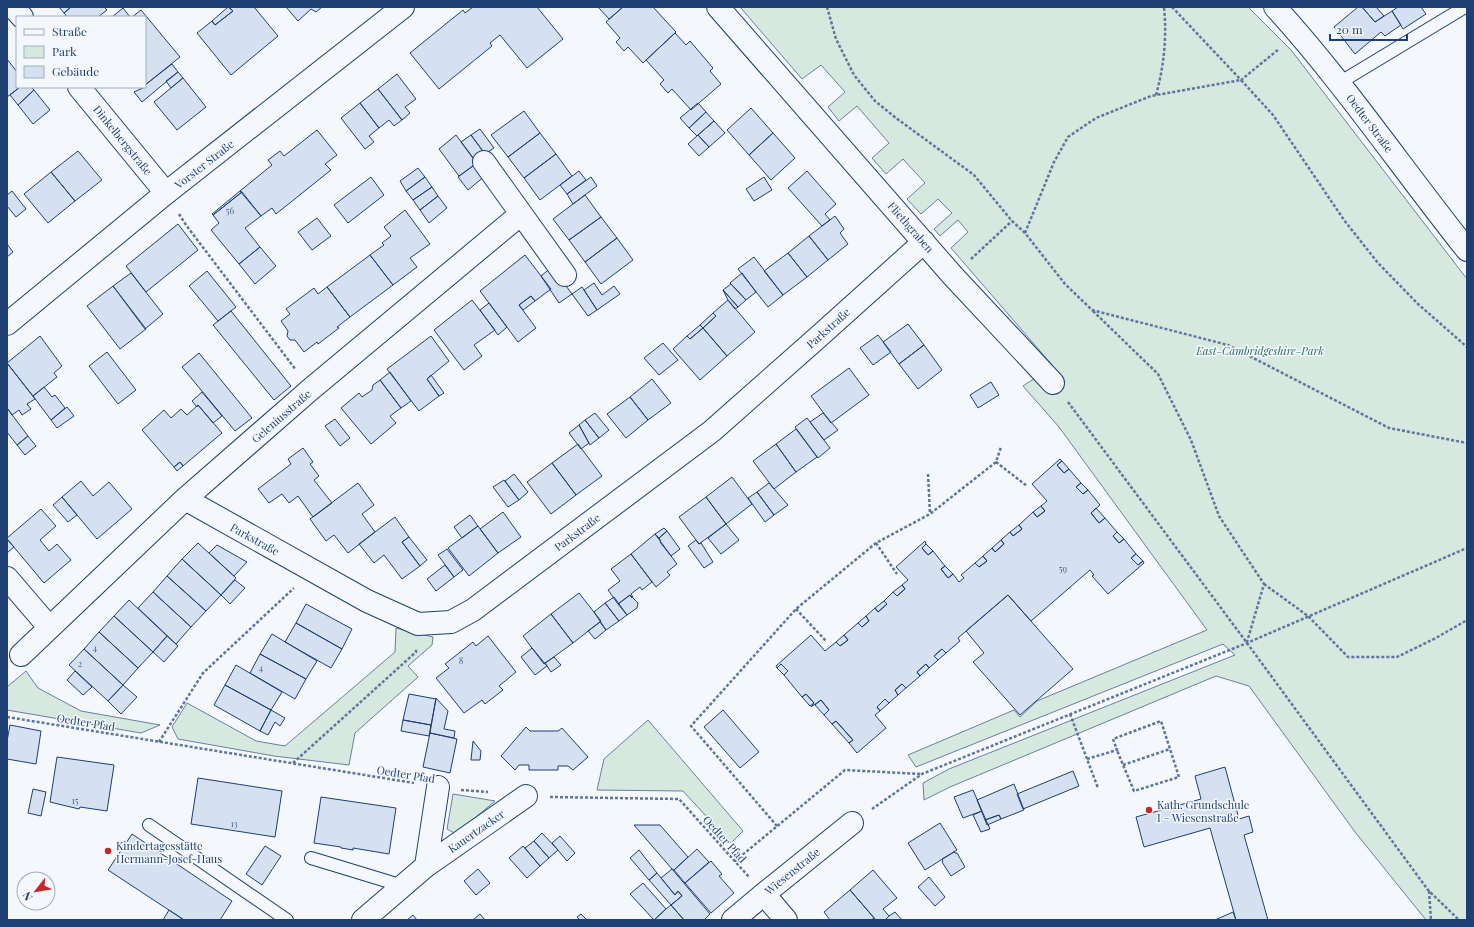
<svg xmlns="http://www.w3.org/2000/svg" width="1474" height="927" viewBox="0 0 1474 927" font-family="'Playfair Display',serif">
	<rect width="100%" height="100%" fill="#f4f7fb"/>
	<path fill="#d7e8df" stroke="#687fa3" d="M740,7h508l43,43 176,229v641h-41l-71,-88 -106,-146 -33,-10 -266,111 -26,13 -1,-17 26,-14 286,-114 -12,-11 -307,123 -8,-12 106,-45 6,7 17,-16 170,-71 -148,-203 -36,-41 30,-20 -102,-118 17,-16 -10,-12 -18,16 -6,-7 18,-16 -14,-14 -17,15 -14,-15 18,-16 -22,-24 -17,15 -14,-16 17,-15 -32,-37 -18,15 -11,-14 17,-15 -24,-27 -19,14z
		M396,628l37,9 -1,8 -24,21 10,11 -63,56 -6,32 -75,-9 -96,-17 -6,-12 15,-24 69,38 29,5 110,-94z
		M26,671l12,17 43,23 79,14 -19,8 -134,-23v-23z
		M648,720l95,111 -12,12 -48,-52 -86,-1 7,-31z
		M453,794l42,7 -39,33 -9,-5z"/>
	<path fill="#d5e0f0" stroke="#1d3f73" d="M59,7h12l-7,6z
		M71,7h33l3,3 -9,7h-31l-3,-4z
		M228,7l5,4 -18,14 -3,-4z
		M229,7h25l24,29 -47,39 -34,-42 15,-12 3,4 18,-14z
		M286,7h36l-6,5 -5,-3 -13,12z
		M473,7h64l26,32 -36,29 -27,-33 -10,8 2,3 -53,43 -29,-36 53,-43 2,3z
		M598,7h25l-14,12z
		M623,7h30l23,25 -33,31 -15,-16 -4,4 -8,-9 4,-4 -14,-16z
		M1358,7h4l13,15 17,-11 9,14 -16,11 -4,-4 -26,22 -21,-27z
		M1362,7h14l8,9 -9,6z
		M1398,7h23l5,7 -23,15 -11,-18z
		M123,8l7,9h-18z
		M141,10l39,47 -35,28v-68h-13z
		M675,33l11,12 4,-4 23,27 -3,3 11,13 -30,26 -19,-21 -4,4 -8,-9 4,-4 -18,-20z
		M7,59l10,13v15h3l-13,10z
		M172,64l6,8 -36,30 -8,-10 11,-5v-2z
		M178,72l5,6 -12,10 -5,-7z
		M397,74l19,25 -11,8 5,6 -8,7 -24,-31z
		M183,78l23,29 -29,23 -23,-28z
		M20,87h11l3,3 -16,15 -8,-10z
		M378,89l24,31 -8,6 -5,-6 -10,8 -19,-25z
		M34,90l16,20 -17,14 -15,-19z
		M360,103l19,25 -10,8 5,6 -9,7 -24,-31z
		M698,103l8,9 -17,16 -9,-10z
		M751,108l22,25 -24,22 -22,-25z
		M524,111l16,22 -32,24 -17,-22z
		M706,112l8,9 -17,15 -8,-8z
		M714,121l11,12 -16,14 -11,-12z
		M480,129l14,19 -9,6 -14,-19z
		M317,130l20,25 -12,9 6,6 -55,44 -4,-6 -11,8 -21,-25 32,-26 -4,-5 12,-9 4,5z
		M540,133l16,21 -32,24 -16,-21z
		M773,133l22,25 -24,22 -22,-25z
		M456,135l21,28 -18,13 -20,-27z
		M471,135l14,19 -10,7 -14,-19z
		M698,135l11,12 -10,9 -11,-12z
		M78,151l24,29 -27,21 -24,-29z
		M556,154l16,22 -32,24 -16,-22z
		M477,163l8,13 -17,14 -10,-13z
		M418,168l7,9 -19,14 -6,-10z
		M579,171l7,9 -19,14 -7,-9z
		M807,171l29,33 -11,10 5,6 -8,6 -34,-38z
		M51,172l24,29 -27,22 -24,-29z
		M371,177l13,18 -36,28 -14,-18z
		M425,177l7,10 -19,13 -7,-9z
		M591,177l6,9 -24,18 -6,-10z
		M764,177l8,13 -18,11 -8,-12z
		M432,187l6,9 -18,14 -7,-10z
		M12,191l14,18 -10,8 -9,-11v-11z
		M240,191l2,1 -29,23 -1,-1z
		M242,192l19,24 -16,12 15,19 -21,17 -28,-34 8,-7 -6,-8z
		M585,195l16,22 -32,23 -16,-21z
		M438,196l9,12 -18,15 -9,-13z
		M405,210l25,34 -20,14 7,9 -24,18 -23,-30 14,-10 -2,-2 9,-7 -7,-9z
		M835,216l9,13 -4,4 8,11 -20,16 -19,-24z
		M601,217l16,21 -32,24 -16,-22z
		M317,218l14,18 -19,14 -14,-18z
		M178,224l20,26 -52,42 -20,-26z
		M809,236l19,24 -21,17 -19,-24z
		M617,238l16,22 -32,24 -16,-22z
		M7,244l6,8 -6,5z
		M260,247l16,19 -21,18 -16,-20z
		M788,253l19,24 -24,18 -19,-24z
		M370,255l23,30 -43,32 -23,-30z
		M525,255l26,34 -16,12 -4,-5 -12,9 17,23 -18,14 -38,-51z
		M754,257l29,38 -15,12 -30,-38z
		M552,267l20,27 -13,9 -18,-27z
		M207,271l29,36 -18,14 -29,-35z
		M131,273l32,41 -18,15 -32,-43z
		M742,273l14,19 -10,8 -16,-17z
		M594,283l8,12 12,-9 6,8 -23,16 -13,-20z
		M731,284l15,16 -8,7 -15,-17z
		M113,286l33,43 -26,20 -33,-43z
		M327,287l23,30 -13,10 2,1 -21,16 -1,-2 -13,10 -9,-12h-5l-3,-4 1,-5 -7,-10 9,-7 -4,-5 28,-21 4,6z
		M582,287l15,23 -9,6 -16,-22z
		M723,290l15,17 -3,2 -7,-9z
		M531,296l4,5 -12,9 -4,-5z
		M472,300l23,30 -21,15 8,11 -18,14 -30,-40z
		M728,300l27,32 -28,24 -24,-28 13,-12 -3,-3z
		M489,303l18,24 -9,8 -18,-25z
		M231,311l60,75 -17,14 -61,-75z
		M713,313l3,3 -13,12 -3,-3z
		M908,324l16,21 -25,19 -16,-22z
		M700,325l3,3 -13,11 -3,-3z
		M703,328l24,28 -27,24 -27,-31 14,-13 3,3z
		M878,335l13,17 -18,13 -13,-17z
		M40,336l22,30 -8,7 3,4 -24,19 -26,-33z
		M431,336l18,25 -22,18 12,17 -20,15 -32,-42z
		M663,343l15,17 -19,15 -15,-17z
		M924,345l18,25 -24,19 -19,-25z
		M107,352l29,38 -18,14 -29,-38z
		M199,353l53,65 -17,13 -53,-64z
		M7,363l28,36 -8,5 4,5 -9,6 -3,-5 -7,5 -5,-7z
		M849,368l20,27 -38,28 -20,-27z
		M390,372l21,29 -10,7 -21,-28z
		M431,375l13,18 -5,3 -12,-17z
		M652,379l19,24 -23,17 -18,-23z
		M380,380l21,28 -11,8 6,7 -25,21 -30,-36 18,-15 3,4 10,-7 1,-5z
		M991,382l8,13 -21,13 -8,-13z
		M44,387l8,10 3,-2 10,13 -14,12 -18,-24z
		M202,392l20,24 -9,7 -15,-18 -1,2 -5,-6z
		M630,397l18,23 -22,18 -19,-24z
		M198,405l24,28 -39,33 -3,-4 -6,5 -32,-37 22,-20 7,8 10,-9 6,6z
		M67,407l7,9 -17,12 -6,-8z
		M7,408l21,28 -11,9 -10,-13z
		M595,413l14,17 -10,8 -14,-18z
		M823,413l15,17 -14,10 -14,-18z
		M807,418l23,30 -12,10 -23,-31z
		M335,419l15,19 -10,8 -15,-20z
		M585,420l14,18 -9,7 -11,-20z
		M579,425l10,18 -8,6 -12,-16z
		M796,429l21,28 -21,15 -20,-28z
		M28,436l8,10 -11,9 -8,-10z
		M578,444l24,32 -26,19 -24,-32z
		M776,444l20,28 -22,17 -21,-28z
		M303,448l10,14 -3,2 9,12 -5,4 18,23 -19,14 -15,-21 -9,7 -7,-9 -13,9 -11,-14 33,-25 -3,-5z
		M1060,459l2,2 -5,4 7,8 5,-4 12,14 -5,4 7,7 5,-4 12,15 -9,8 8,10 6,-5 12,14 -4,4 6,7 5,-4 12,15 -5,4 7,7 5,-4 1,2 -36,31 -16,-18 2,-1 -4,-5 -59,51 -23,-26 -50,43 2,3 -14,12 -4,-4 -8,7 4,4 -9,8 -3,-4 -9,8 3,4 -14,12 -4,-4 -7,6 3,5 -9,8 -4,-4 -8,8 3,4 -5,4 11,13 -29,25 -8,-10 4,-3 -17,-19 -4,3 -8,-9 5,-5 -8,-10 -10,7 3,-4 -8,-9 -4,3 -18,-22 4,-4 -7,-7 -4,4 -1,-2 35,-31 14,16 11,-9 4,4 8,-6 -4,-5 14,-12 4,4 7,-6 -3,-5 9,-8 3,4 9,-8 -3,-3 9,-9 4,4 8,-7 -3,-4 6,-5 -12,-13 29,-26 1,3 -4,4 6,7 5,-4 12,15 -4,3 7,9 5,-4 6,8 5,-4 -3,-3 14,-12 4,4 8,-6 -4,-5 9,-8 3,4 9,-8 -3,-4 9,-8 3,4 9,-7 -3,-4 14,-13 4,5 8,-6 -4,-5 6,-5 -15,-17z
		M1062,461l7,8 -5,4 -7,-8z
		M180,462l3,4 -6,5 -3,-4z
		M552,463l24,32 -25,19 -24,-32z
		M514,474l14,18 -9,8 -14,-19z
		M732,477l20,27 -26,20 -20,-27z
		M504,480l15,20 -11,7 -15,-20z
		M81,481l12,15 16,-14 23,27 -35,30 -35,-42z
		M358,483l16,22 -12,9 13,18 -27,21 -14,-18 -8,6 -16,-22z
		M769,483l19,22 -14,10 -17,-23z
		M1081,483l7,7 -5,4 -7,-7z
		M757,492l17,23 -9,7 -17,-24z
		M62,497l15,18 -9,7 -15,-17z
		M706,497l20,27 -27,20 -20,-27z
		M1041,506l4,5 -8,6 -4,-5z
		M1096,508l9,10 -6,5 -8,-10z
		M41,509l15,17 -16,14 9,11 8,-7 14,16 -27,23 -37,-44v-1z
		M503,512l18,25 -23,16 -18,-24z
		M470,515l8,11 -16,12 -8,-11z
		M395,517l14,20 -7,5 18,24 -18,13 -18,-24 -10,8 -15,-19z
		M726,524l13,16 -18,14 -13,-16z
		M1019,525l3,4 -9,7 -3,-4z
		M478,526l20,27 -29,23 -21,-28z
		M664,528l3,3 -8,7 -4,-4z
		M667,531l13,18 -9,7 -11,-14 1,-1 -2,-3z
		M1117,532l7,7 -5,4 -6,-7z
		M655,534l22,30 -10,8 3,3 -14,12 -25,-33z
		M409,537l18,23 -7,6 -18,-24z
		M7,539l7,8 -7,6z
		M696,540l3,4 2,-1 12,19 -9,6 -16,-22z
		M1001,540l3,4 -9,8 -3,-4z
		M198,543l38,35 -15,17 -39,-36z
		M926,544l7,7 -5,4 -6,-7z
		M217,545l30,17 -13,14 -25,-23z
		M447,549l16,21 -9,7 -16,-22z
		M631,554l21,28 -10,8 -2,-3 -9,7 2,3 -1,1 -2,-3 -12,9 -10,-14 12,-9 -9,-12z
		M1136,554l7,7 -5,4 -7,-7z
		M983,556l4,5 -8,6 -4,-4z
		M182,559l39,36 -15,16 -39,-35z
		M445,565l9,12 -18,14 -9,-12z
		M945,566l8,8 -5,4 -7,-9z
		M167,576l39,35 -15,16 -38,-35z
		M235,580l10,8 -15,16 -9,-9z
		M902,585l3,4 -8,7 -4,-4z
		M153,592l38,35 -15,17 -38,-36z
		M579,593l22,28 -28,22 -22,-29z
		M630,595l8,8 -1,5 -10,7 -9,-11z
		M1008,595l65,74 -53,46 -47,-53 11,-9 -18,-22z
		M614,597l13,18 -8,6 -14,-18z
		M129,600l38,36 -14,16 -39,-36z
		M884,601l3,3 -9,8 -3,-4z
		M605,603l14,18 -13,9 -12,-18z
		M306,604l46,25 -10,20 -46,-26z
		M551,614l22,29 -29,21 -21,-28z
		M114,616l39,36 -15,16 -39,-36z
		M866,616l3,5 -7,6 -4,-4z
		M600,622l6,8 -11,9 -7,-8z
		M296,623l46,26 -11,19 -46,-26z
		M99,632l39,36 -15,17 -39,-36z
		M272,634l45,27 -11,18 -46,-25z
		M844,635l4,5 -8,6 -4,-4z
		M167,636l11,10 -14,16 -11,-10z
		M488,636l28,36 -17,14 4,4 -18,14 -3,-4 -18,13 -28,-35 13,-10 -4,-4 28,-22 3,4z
		M532,648l15,18 -12,9 -14,-18z
		M84,649l39,36 -15,16 -39,-36z
		M942,649l4,4 -8,7 -4,-4z
		M260,654l46,25 -11,20 -45,-26z
		M554,657l7,8 -10,7 -6,-9z
		M781,664l7,7 -4,4 -7,-7z
		M926,664l3,4 -9,8 -3,-4z
		M236,665l46,27 -11,18 -46,-25z
		M75,671l17,16 -9,8 -16,-15z
		M902,684l4,4 -8,7 -3,-5z
		M123,685l14,12 -16,17 -13,-13z
		M225,685l46,25 -11,21 -46,-26z
		M409,694l27,5 -5,26 -28,-5z
		M806,694l8,9 -4,3 -8,-9z
		M436,698l12,13 -4,18 11,2 -1,7 -24,-5z
		M885,699l4,4 -9,8 -3,-4z
		M821,700l8,10 -5,5 -9,-10z
		M271,710l14,8 -5,8 -5,-4 -7,13 -8,-4z
		M723,710l36,42 -19,16 -36,-41z
		M403,720l28,5 -2,11 -28,-5z
		M836,721l17,19 -4,3 -17,-19z
		M10,725l31,6 -5,33 -29,-5v-18z
		M526,727l4,4h28l4,-3 26,29 -15,13 -5,-4h-10v4h-29v-5h-10l-4,5 -14,-14z
		M430,733l27,6 -7,34 -27,-6z
		M473,741l8,10 -1,9h-9z
		M57,757l57,8 -7,46 -27,-4 -1,2 -29,-7z
		M1225,767l14,52 10,-3 4,16 -9,3 24,85h-32l-26,-92 -66,19 -8,-30 65,-18 -6,-23z
		M1073,771l6,15 -56,23 -6,-15z
		M198,778l84,13 -7,46 -84,-13z
		M1014,784l10,26 -23,9 -2,-4 -14,5 -8,-20z
		M33,789l13,3 -5,24 -13,-3z
		M973,790l9,21 -19,7 -9,-21z
		M321,797l75,11 -7,46 -36,-6v2l-12,-2v-1l-27,-4z
		M982,811l8,18 -9,3 -8,-17z
		M999,815l2,4 -14,6 -2,-5z
		M940,823l17,27 -32,20 -17,-27z
		M634,825h26l28,32 -14,13 -2,-1z
		M542,833l16,17 -9,8 -15,-17z
		M132,834l100,67 -12,19h-36l-76,-50z
		M560,836l15,17 -8,8 -15,-18z
		M534,841l15,17 -9,8 -15,-18z
		M265,846l16,10 -19,29 -16,-11z
		M523,846l17,20 -13,12 -18,-20z
		M697,849l12,13 -24,21 -11,-13z
		M639,850l18,23 -8,7 -19,-22z
		M954,852l1,1h2l8,14 -14,9 -9,-14 1,-1 -1,-2z
		M711,861l11,13 -3,2 15,17 -23,20 -26,-30z
		M478,869l12,14 -14,12 -12,-14z
		M672,869l38,45 -6,6h-20l-13,-15 11,-9 -4,-5 -3,4 -14,-17z
		M873,870l24,28 -14,11 6,7 -4,4h-9l-26,-30z
		M657,873l18,22 3,-4 4,5 -11,9 -22,-25z
		M929,877l16,20 -10,9 -17,-19z
		M643,883l23,26 -12,11 -24,-26z
		M850,890l24,28 -3,2h-41l-6,-8z
		M671,905l13,15h-30l12,-11z
		M169,910l15,10h-21z
		M895,912l7,8h-17l4,-4z
		M1233,912l3,8h-21z
		M480,914l5,6h-12z
		M581,914l6,6h-7l-3,-3z
		M413,915l4,5h-10z"/>
	<g fill="none" stroke-linecap="round" stroke-linejoin="round">
		<defs>
			<path id="lane" d="M1339,83l126,-76
				M149,825l138,95
				M311,858l92,28"/>
			<path id="street" d="M13,7l9,10
				M718,7l235,269 100,107
				M79,87l87,106
				M484,162l81,113
				M185,499l182,102 51,23 33,-2 22,-12 239,-179 104,-92 108,-97
				M7,578l42,49
				M21,655l164,-156 126,-110 210,-175
				M426,866l12,-79
				M764,894l22,26
				M363,920l63,-54 100,-70
				M733,920l31,-26 88,-71"/>
			<path id="secondary" d="M1275,7c70,77 128,163 192,243
				M7,324l159,-131 237,-186"/>
		</defs>
		<use href="#lane" stroke="#1d3f73" stroke-width="14"/>
		<use href="#street" stroke="#1d3f73" stroke-width="24"/>
		<use href="#secondary" stroke="#1d3f73" stroke-width="24"/>
		<path stroke="#5e769c" stroke-width="2.5" stroke-dasharray="3 2" stroke-linecap="butt" d="M827,7l9,32 18,36 21,26 21,17 78,57 38,46 13,12 40,51 27,26 136,35 161,83 78,15
			M1172,7l69,73 38,-31
			M1156,95c8,-29 11,-58 8,-88
			M179,214l7,11 110,145
			M1025,233l29,-71 14,-25 28,-19 55,-22 90,-16 32,35 71,105 34,43 40,41 49,43
			M971,259l41,-38
			M1093,311l65,63 33,66 28,76 45,68 -17,58
			M1068,402l179,241 181,247 31,30
			M996,462l31,24
			M928,474l2,40
			M876,543l21,31
			M1264,584l44,32 40,41h49l39,-19 31,-18
			M796,609l30,32
			M1070,714l28,74
			M7,717l407,66
			M159,742l44,-69 91,-85
			M1087,759l30,-9 -4,-11 48,-18 18,56 -45,14 -18,-43
			M293,763l123,-111v-4
			M1123,765l47,-16
			M461,790l27,2
			M550,797l129,2 70,78
			M872,809l50,-35 325,-131 220,-95
			M777,826l-86,-100 105,-117 80,-66 54,-29 66,-52 5,-15
			M735,861l110,-91 76,4
			M1429,891l2,29"/>
		<use href="#lane" stroke="#f4f7fb" stroke-width="12"/>
		<use href="#street" stroke="#f4f7fb" stroke-width="22"/>
		<use href="#secondary" stroke="#f4f7fb" stroke-width="22"/>
	</g>
	<g fill="#c62828" stroke="#f4f7fb" stroke-width="1.5">
		<circle cx="1149" cy="810" r="4"/>
		<circle cx="108" cy="851" r="4"/>
	</g>
	<g text-anchor="middle" dominant-baseline="central" stroke-width="3" stroke-linejoin="round" paint-order="stroke">
		<g font-size="9" fill="#4b6792">
			<text x="230" y="210">56</text>
			<text x="1063" y="568">59</text>
			<text x="95" y="647">4</text>
			<text x="461" y="660">8</text>
			<text x="80" y="663">2</text>
			<text x="261" y="667">4</text>
			<text x="75" y="800">15</text>
			<text x="234" y="823">13</text>
		</g>
		<g font-size="11" fill="#1d3f73" stroke="#f4f7fb">
			<text transform="translate(1370 123) rotate(53)">Oedter Straße</text>
			<text transform="translate(123 140) rotate(51)">Dinkelbergstraße</text>
			<text transform="translate(204 164) rotate(-38)">Vorster Straße</text>
			<text transform="translate(911 227) rotate(49)">Fliethgraben</text>
			<text transform="translate(828 328) rotate(-42)">Parkstraße</text>
			<text transform="translate(281 416) rotate(-41)">Geleniusstraße</text>
			<text transform="translate(577 532) rotate(-37)">Parkstraße</text>
			<text transform="translate(255 539) rotate(29)">Parkstraße</text>
			<text transform="translate(86 722) rotate(9)">Oedter Pfad</text>
			<text transform="translate(406 774) rotate(9)">Oedter Pfad</text>
			<text transform="translate(476 831) rotate(-35)">Kauertzacker</text>
			<text transform="translate(725 839) rotate(48)">Oedter Pfad</text>
			<text transform="translate(792 871) rotate(-39)">Wiesenstraße</text>
		</g>
		<g font-size="11" font-style="italic" fill="#2c6c60" stroke="#f4f7fb">
			<text x="1260" y="350">East-Cambridgeshire-Park</text>
		</g>
		<g font-size="11" fill="#1d3f73" stroke="#f4f7fb" text-anchor="start">
			<text x="1157" y="804">Kath. Grundschule<tspan x="1157" dy="13">I – Wiesenstraße</tspan></text>
			<text x="116" y="845">Kindertagesstätte<tspan x="116" dy="13">Hermann-Josef-Haus</tspan></text>
		</g>
	</g>
	<rect width="1474" height="927" fill="none" stroke="#1d3f73" stroke-width="16"/>
	<rect x="16" y="16" width="130" height="72" fill="#f4f7fb" stroke="#9eadc5"/>
	<rect x="24" y="29" width="20" height="6" fill="#f4f7fb" stroke="#9eadc5"/>
	<text x="52" y="36" font-size="12" fill="#1d3f73">Straße</text>
	<rect x="24" y="46" width="20" height="12" fill="#d7e8df" stroke="#9eadc5"/>
	<text x="52" y="56" font-size="12" fill="#1d3f73">Park</text>
	<rect x="24" y="66" width="20" height="12" fill="#d5e0f0" stroke="#9eadc5"/>
	<text x="52" y="76" font-size="12" fill="#1d3f73">Gebäude</text>
	<g transform="translate(36 891) rotate(239)"><circle r="19" fill="#f4f7fb" stroke="#9eadc5"/>
	<path d="M0-3L7 15L0 10L-7 15Z" fill="#c62828"/>
	<text y="-6" font-size="11" font-weight="bold" text-anchor="middle" fill="#1d3f73">N</text>
	</g>
	<path d="M1330 34v6h77v-6" fill="none" stroke="#1d3f73" stroke-width="2"/>
	<text x="1336" y="34" font-size="12" fill="#1d3f73" stroke="#f4f7fb" stroke-width="3" paint-order="stroke">20 m</text>
</svg>
